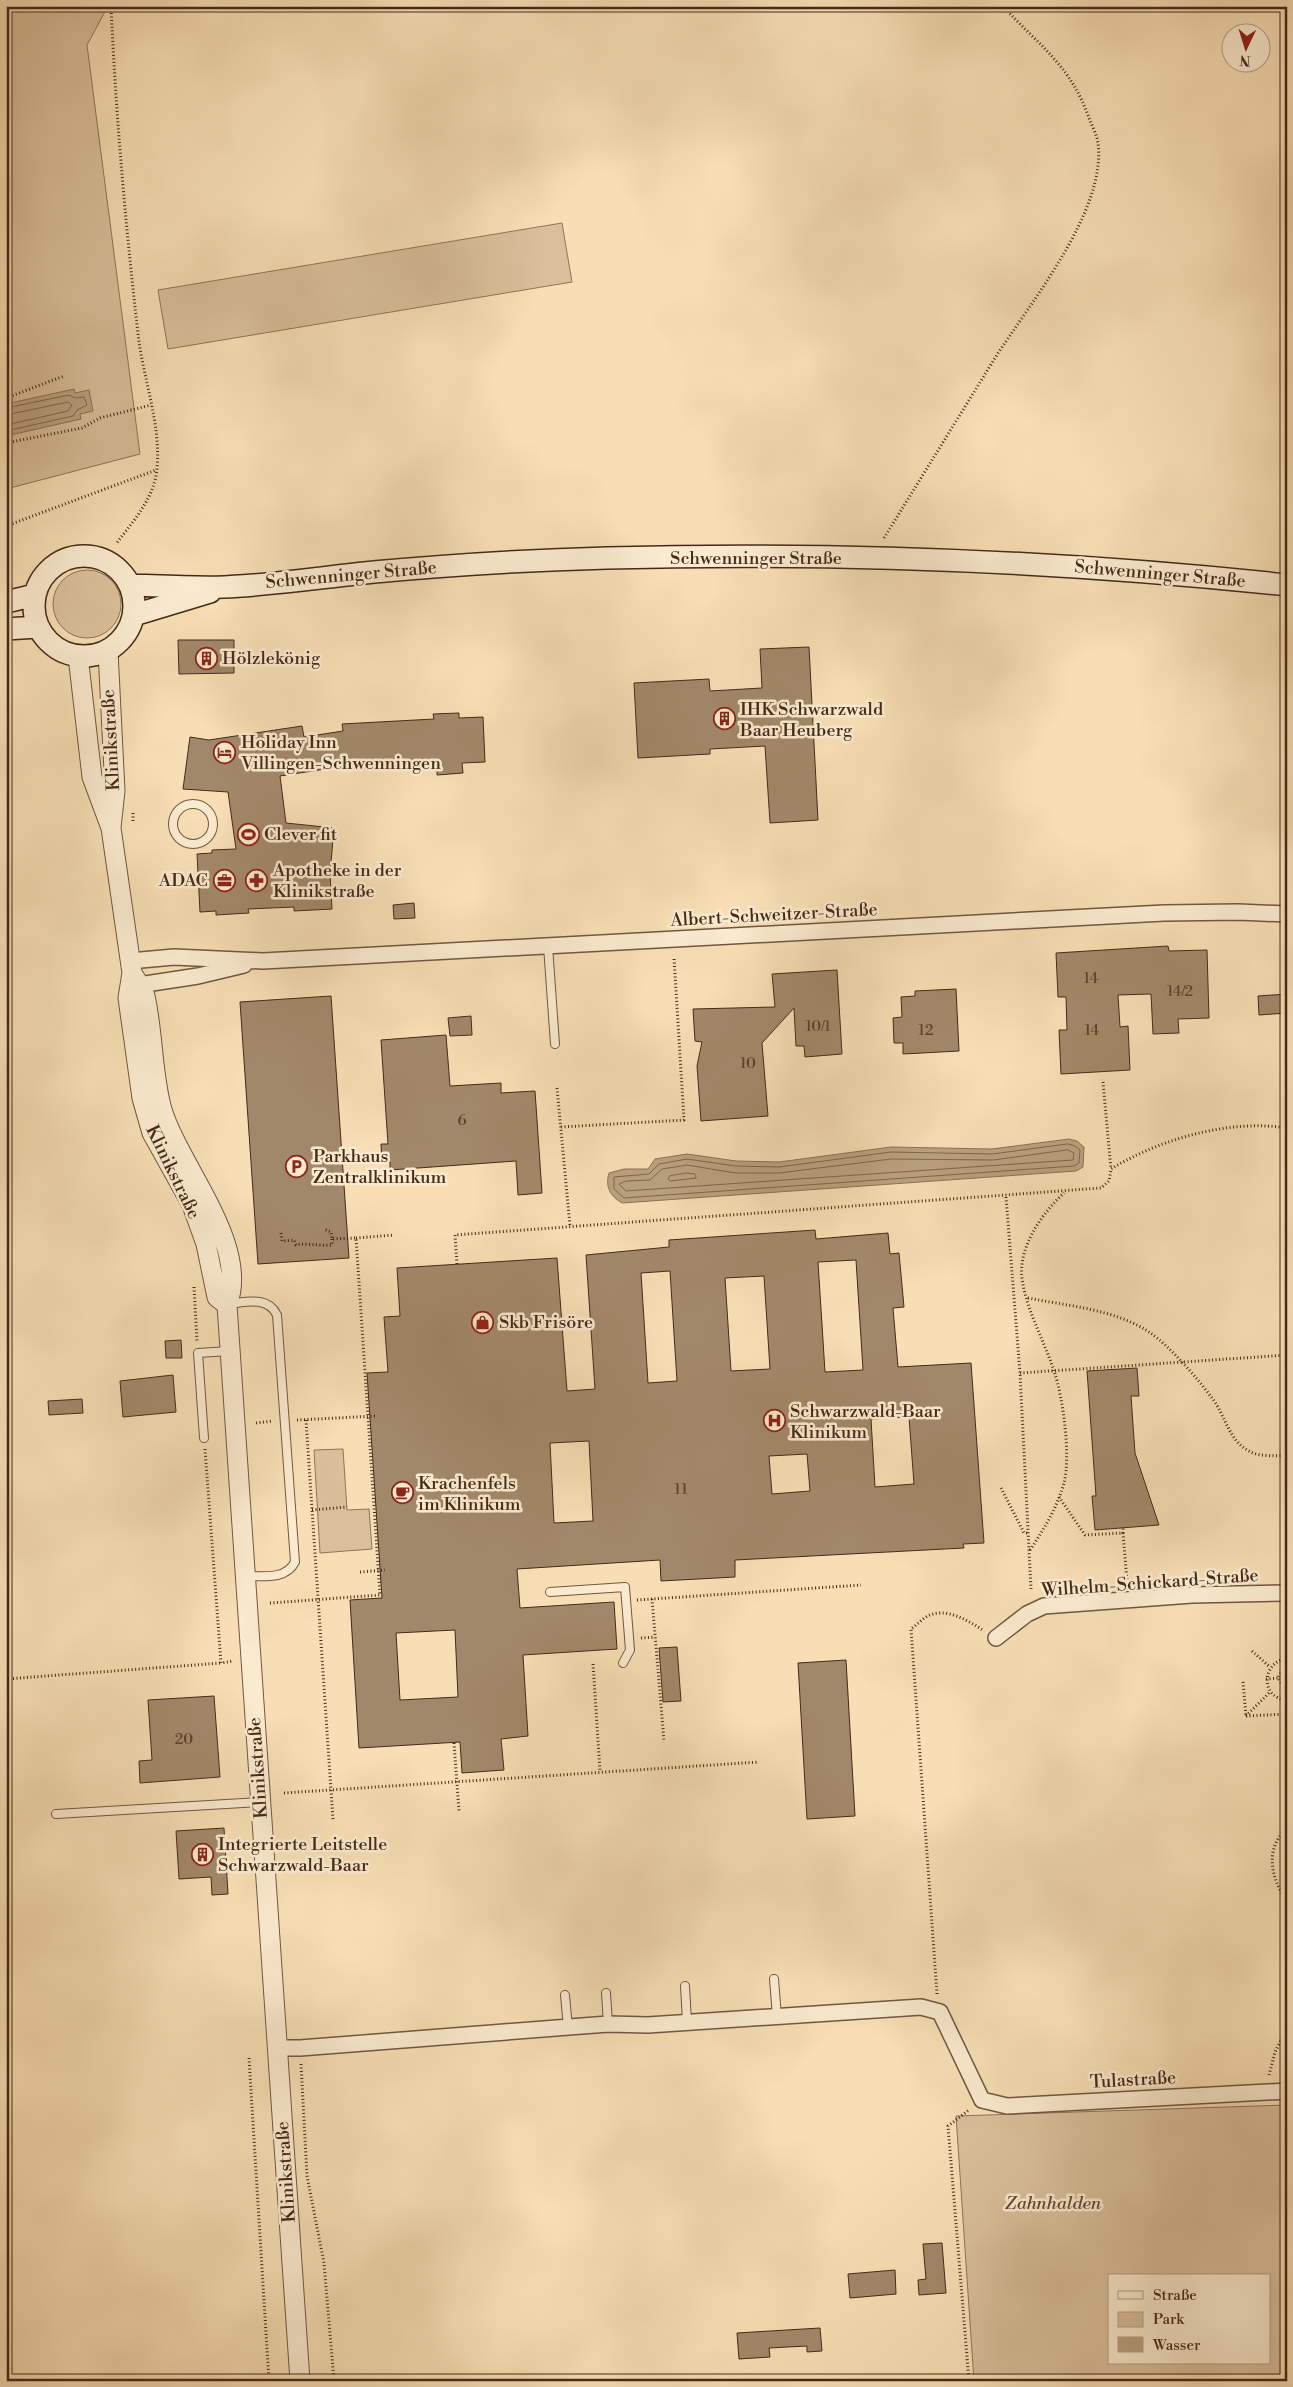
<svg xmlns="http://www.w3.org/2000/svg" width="1293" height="2387" viewBox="0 0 1293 2387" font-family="'Libre Bodoni',serif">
	<rect width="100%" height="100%" fill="#f7deb4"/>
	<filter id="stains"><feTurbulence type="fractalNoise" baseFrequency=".004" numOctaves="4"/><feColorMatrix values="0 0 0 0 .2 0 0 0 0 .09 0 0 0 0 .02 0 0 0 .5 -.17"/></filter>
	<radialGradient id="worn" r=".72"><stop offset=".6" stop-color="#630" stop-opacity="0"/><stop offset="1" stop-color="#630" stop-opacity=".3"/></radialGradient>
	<path fill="#d9bf9a" stroke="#8f745a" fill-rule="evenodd" d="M6,6h102l-21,39 53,409 -134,35z
		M562,223l10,59 -404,67 -10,-59z
		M53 604a34 34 0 1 1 68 0a34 34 0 1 1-68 0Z
		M343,1449l4,61 22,-1 3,40 -52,4 -6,-103z
		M1287,2105v276h-313l-18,-265zM1109,2276h160v87h-160z"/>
	<path fill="#baa17f" stroke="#8b7156" d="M74,389l1,4 14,-3 4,21 -13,3 1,5 -75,17v-32z
		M1069,1139l8,2 7,6 -1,20 -7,4 -454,32c-12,-7 -17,-16 -13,-30l15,-4h24l7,-10 32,-5 49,7 43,1 112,-15 101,2z"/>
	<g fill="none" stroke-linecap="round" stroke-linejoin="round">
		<path stroke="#80664c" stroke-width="1" d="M6,408l63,-13 6,3 9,-1 3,8 -10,5 -4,6 -67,15
			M6,415l62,-13 4,3 -4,6 -62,14
			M1068,1144l7,2 5,4 -1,13 -5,3 -450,32 -10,-9v-12l35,-3 10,-10 28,-5 48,7 44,1 112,-15 101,2z
			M1068,1150l6,3 -1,7 -447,31 -7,-7 7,-3 24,-1 12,-11 25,-4 48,8h44l112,-14 102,1z
			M687,1173l8,1 1,4 -25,3 -3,-2 2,-3z"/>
	</g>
	<path fill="#a2886a" stroke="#452a19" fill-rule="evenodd" d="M178,640h56v33l-55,1z
		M809,647l9,173 -48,3 -5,-77 -55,3v5l-72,4 -4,-75 75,-4 1,12 52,-3 -2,-39z
		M459,713v5l24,-1 2,45 -23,1 1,10 -26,2v-10l-92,4v-3l-65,10 6,47 48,5 -4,46 2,35 -38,2v-4l-46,2 1,4 -33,2v-4l-16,1 -3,-58 15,-1v-3l24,-1 -8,-57 -45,-3 7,-52 19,3 93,-14 2,11 39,-6 -1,-7 92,-5 -1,-5z
		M414,903l1,15 -21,1 -1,-14z
		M1168,946l1,5 38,-1 2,68 -31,1 1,14 -26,1 -2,-40 -33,1 2,32 8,-1 2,44 -69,4 -2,-44h8l-1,-33h-8l-2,-44z
		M837,970l5,84 -37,3 -1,-11h-8l-2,-38 -32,35 6,73 -67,5 -4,-55 5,-24 -7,-1 -2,-32 82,-2 -3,-33z
		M956,989l3,62 -56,3v-11h-9l-1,-25 9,-1 -1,-20 14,-1v-5z
		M1287,994v19l-28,2 -1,-19z
		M331,996l18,262 -91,6 -18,-262z
		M471,1016l1,19 -22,1 -2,-18z
		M446,1035l4,51 51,-3v10l34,-2 7,102 -24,2 -2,-34 -126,9v-8l-8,1 -1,-19h7l-7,-104z
		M815,1230l1,9 72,-6 2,21 9,-1 5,54 -11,1 5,59 73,-4 13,180 -21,1 1,4 -229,12v17l-74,4 -1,-21 -143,9 3,39 94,-6 3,47 -94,6 5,81 -27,3 3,31 -42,3 -2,-31 -101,6 -9,-148 32,-2 -15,-225 21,-1 -4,-55 16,-1 -3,-48 160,-10 10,133 28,-2 -9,-134 83,-8v-7zM856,1260l7,110 -38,2 -7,-110zM670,1271l7,110 -29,2 -7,-110zM764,1276l6,93 -39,2 -6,-93zM909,1417l5,67 -39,3 -4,-68zM589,1441l4,80 -39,2 -4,-80zM807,1454l3,37 -38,3 -3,-38zM455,1630l3,67 -58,3 -4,-67z
		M181,1340l1,18h-16l-1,-17z
		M1137,1368l2,28h-8l4,57 24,72 -64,5 -3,-34h4l-9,-125z
		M173,1375l3,37 -53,5 -3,-36z
		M82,1399l1,14 -34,2 -1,-14z
		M677,1647l4,54 -18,1 -4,-54z
		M846,1660l9,156 -48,3 -9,-156z
		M214,1696l6,81 -80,6 -1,-22 13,-1 -4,-60z
		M224,1828l4,66 -16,1 -1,-18 -32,2 -3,-48z
		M942,2243l4,50 -27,2 -1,-15 8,-1 -3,-35z
		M895,2270l1,24 -46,4 -2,-24z
		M820,2328l2,23 -15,1v-6l-38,2 1,9 -31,2 -2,-26z"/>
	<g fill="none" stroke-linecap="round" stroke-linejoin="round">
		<defs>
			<path id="service" d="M173 824a20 20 0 1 1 40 0a20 20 0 1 1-40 0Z
				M548,946l7,98
				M229,1304c18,-2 39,-8 48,11l18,247c-9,18 -32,14 -50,14
				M204,1438l-6,-85 32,-2
				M550,1592l75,-5 5,63 -7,13
				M56,1814l204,-12
				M774,1979l3,38
				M685,1986l2,36
				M606,1993l2,31
				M565,1995l3,33"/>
			<path id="minor" d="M130,961l44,-4 89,4 901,-48 74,-1 49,2
				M139,985l59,-9 46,-11
				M996,1638l31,-24 17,-8 148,-11 95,-2
				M277,2048h23l308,-24 40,1 273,-18 19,5 42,88 25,6 280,-15"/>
			<path id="tertiary" d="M108,651l7,140 -4,36
				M78,656l14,121 19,51 21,145 -4,25 14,100 10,35 40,72 14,39 11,53 10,8
				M132,973c4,7 11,16 13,23 8,36 7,74 16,110 15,57 90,138 66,199l73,1076"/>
			<path id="secondary" d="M34 606a50 50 0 1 1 100 0a50 50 0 1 1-100 0Z
				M131,585c30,1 62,3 93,2 50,-2 100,-10 150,-15 77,-7 155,-12 233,-14 226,-6 455,3 680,27
				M6,602l29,-7
				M134,615l76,-23
				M6,629l32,-2"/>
		</defs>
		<use href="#service" stroke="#725740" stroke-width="10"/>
		<use href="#minor" stroke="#725740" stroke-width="18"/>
		<use href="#tertiary" stroke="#725740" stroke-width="21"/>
		<use href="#secondary" stroke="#452a19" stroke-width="24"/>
		<path stroke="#452a19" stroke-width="3" stroke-dasharray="1 2.5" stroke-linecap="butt" d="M111,6c5,112 15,225 28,336 6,41 22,85 18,127 -3,30 -24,52 -41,75
			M6,398l58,-22
			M6,443l76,-15 18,-10 51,-13
			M6,526l150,-56
			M884,538c37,-60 74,-120 111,-180 35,-55 112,-148 103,-215 -1,-8 -6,-17 -9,-25 -19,-54 -50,-72 -86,-112
			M133,813v8
			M1103,1082l8,87
			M557,1088l13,138
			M561,1127l123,-7 -10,-162
			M1006,1197l14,176 11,216
			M281,1233l1,8 12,-1 2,5c12,-2 23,1 36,0v-6
			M356,1238l38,-3
			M457,1264l-2,-29 646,-47 8,-7 2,-12c49,-30 118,-50 176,-41
			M194,1287l3,54
			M1028,1298c40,8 86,11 121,34 20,13 49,47 63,66 14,18 16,42 37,53 10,6 27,5 38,4
			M1020,1373l267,-18
			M297,1420l79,-4
			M306,1420l27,400
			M256,1423l17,-2
			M205,1449l16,214 12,-2
			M1001,1488l23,45h4
			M1059,1497l26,38 38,-2v-5
			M312,1510l35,-3
			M1123,1533l4,48
			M1030,1550c14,-21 27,-42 34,-67 7,-27 -1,-86 -10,-112 -10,-31 -28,-61 -32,-93 -4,-31 21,-66 42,-85
			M360,1572l25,-2
			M652,1599l12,142
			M637,1600l224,-15
			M270,1603l110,-8 -24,-357 -24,1 -1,-7 -7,-3
			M641,1638l14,-1
			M1252,1651l18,16
			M1285,1658v13
			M1287,1658c-26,5 -27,40 0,42
			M593,1664l7,107
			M1287,1672h-6l-3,6 4,6h5
			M6,1679l215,-16
			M1266,1679l12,-1
			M1243,1682l3,34
			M1246,1716l41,-2
			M1246,1716l24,-24
			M454,1743l5,68
			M284,1793l475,-31
			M1287,1828c-23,21 -16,50 0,74
			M937,1994l-26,-365c6,-4 13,-12 19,-14 19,-7 38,6 53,15
			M249,2058l20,323
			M301,2064l6,112 17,87 10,118
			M1269,2075l6,-23 12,-24
			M969,2381l-21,-255 21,-16"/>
		<use href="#service" stroke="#faeace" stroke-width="8"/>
		<use href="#minor" stroke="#faeace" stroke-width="15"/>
		<use href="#tertiary" stroke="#faeace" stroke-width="19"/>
		<use href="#secondary" stroke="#faeace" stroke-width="21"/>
	</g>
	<defs>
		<symbol id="building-ring" viewBox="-11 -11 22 22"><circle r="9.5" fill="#faeace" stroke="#8f2418" stroke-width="1.5"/><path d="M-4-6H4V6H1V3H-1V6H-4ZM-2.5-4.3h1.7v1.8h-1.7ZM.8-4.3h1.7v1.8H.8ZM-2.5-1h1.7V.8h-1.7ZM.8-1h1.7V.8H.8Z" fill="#8f2418"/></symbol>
		<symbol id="hotel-ring" viewBox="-11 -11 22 22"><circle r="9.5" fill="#faeace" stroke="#8f2418" stroke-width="1.5"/><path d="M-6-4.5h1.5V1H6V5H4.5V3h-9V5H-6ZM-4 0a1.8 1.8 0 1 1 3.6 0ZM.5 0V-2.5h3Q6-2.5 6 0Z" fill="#8f2418"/></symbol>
		<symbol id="stadium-ring" viewBox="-11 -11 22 22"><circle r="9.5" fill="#faeace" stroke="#8f2418" stroke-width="1.5"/><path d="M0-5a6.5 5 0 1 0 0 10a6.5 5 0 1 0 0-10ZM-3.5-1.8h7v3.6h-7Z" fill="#8f2418"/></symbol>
		<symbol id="office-ring" viewBox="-11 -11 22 22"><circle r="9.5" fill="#faeace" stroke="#8f2418" stroke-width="1.5"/><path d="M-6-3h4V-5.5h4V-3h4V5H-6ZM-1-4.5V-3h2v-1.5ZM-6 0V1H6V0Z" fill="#8f2418"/></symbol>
		<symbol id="pharmacy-ring" viewBox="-11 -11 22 22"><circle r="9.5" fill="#faeace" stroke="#8f2418" stroke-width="1.5"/><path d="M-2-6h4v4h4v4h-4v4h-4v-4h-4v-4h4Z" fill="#8f2418"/></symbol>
		<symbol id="parking-ring" viewBox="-11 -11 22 22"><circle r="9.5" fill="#faeace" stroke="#8f2418" stroke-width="1.5"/><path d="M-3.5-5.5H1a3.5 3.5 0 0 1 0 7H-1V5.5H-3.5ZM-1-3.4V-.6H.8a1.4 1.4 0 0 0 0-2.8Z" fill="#8f2418"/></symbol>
		<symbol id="shop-ring" viewBox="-11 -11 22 22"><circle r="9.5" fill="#faeace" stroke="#8f2418" stroke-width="1.5"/><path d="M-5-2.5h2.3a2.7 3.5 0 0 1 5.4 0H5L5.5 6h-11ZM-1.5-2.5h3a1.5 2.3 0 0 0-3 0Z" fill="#8f2418"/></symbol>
		<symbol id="hospital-ring" viewBox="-11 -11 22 22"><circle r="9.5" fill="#faeace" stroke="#8f2418" stroke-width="1.5"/><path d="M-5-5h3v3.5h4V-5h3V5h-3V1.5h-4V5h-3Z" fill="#8f2418"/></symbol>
		<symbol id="cafe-ring" viewBox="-11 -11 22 22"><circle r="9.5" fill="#faeace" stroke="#8f2418" stroke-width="1.5"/><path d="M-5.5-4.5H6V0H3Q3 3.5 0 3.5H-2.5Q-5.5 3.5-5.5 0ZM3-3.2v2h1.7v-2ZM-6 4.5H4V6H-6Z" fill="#8f2418"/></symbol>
	</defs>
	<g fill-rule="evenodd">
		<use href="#building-ring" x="194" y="646" width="25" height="25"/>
		<use href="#building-ring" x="712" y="706" width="25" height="25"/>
		<use href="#hotel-ring" x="212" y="740" width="25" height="25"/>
		<use href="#stadium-ring" x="236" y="822" width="25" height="25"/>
		<use href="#office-ring" x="212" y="868" width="25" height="25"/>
		<use href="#pharmacy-ring" x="244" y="868" width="25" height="25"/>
		<use href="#parking-ring" x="284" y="1154" width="25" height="25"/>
		<use href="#shop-ring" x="470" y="1310" width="25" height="25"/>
		<use href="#hospital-ring" x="762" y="1408" width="25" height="25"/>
		<use href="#cafe-ring" x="390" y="1480" width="25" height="25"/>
		<use href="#building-ring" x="190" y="1842" width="25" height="25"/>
	</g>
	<g text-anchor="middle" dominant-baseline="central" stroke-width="5" stroke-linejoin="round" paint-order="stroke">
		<g font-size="15" fill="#5c422d">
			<text x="1091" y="978">14</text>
			<text x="1180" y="991">14/2</text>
			<text x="818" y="1026">10/1</text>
			<text x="926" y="1030">12</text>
			<text x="1092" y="1030">14</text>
			<text x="748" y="1063">10</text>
			<text x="462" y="1120">6</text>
			<text x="681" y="1489">11</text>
			<text x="184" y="1739">20</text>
		</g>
		<g font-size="18" fill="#452a19" stroke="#faeace">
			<text x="756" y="558">Schwenninger Straße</text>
			<text transform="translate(1160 574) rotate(5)">Schwenninger Straße</text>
			<text transform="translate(351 575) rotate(-5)">Schwenninger Straße</text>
			<text transform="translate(111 740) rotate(-93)">Klinikstraße</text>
			<text transform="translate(774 915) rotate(-3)">Albert-Schweitzer-Straße</text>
			<text transform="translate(173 1172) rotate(64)">Klinikstraße</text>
			<text transform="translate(1150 1583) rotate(-4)">Wilhelm-Schickard-Straße</text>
			<text transform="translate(258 1768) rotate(-94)">Klinikstraße</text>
			<text transform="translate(1133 2080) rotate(-3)">Tulastraße</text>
			<text transform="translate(286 2172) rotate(-94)">Klinikstraße</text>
		</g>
		<g font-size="18" fill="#452a19" stroke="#faeace" text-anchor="start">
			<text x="222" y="658">Hölzlekönig</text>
			<text x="740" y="709">IHK Schwarzwald<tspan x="740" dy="21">Baar Heuberg</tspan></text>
			<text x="241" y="742">Holiday Inn<tspan x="241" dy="21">Villingen-Schwenningen</tspan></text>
			<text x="264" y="834">Clever fit</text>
			<text x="273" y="870">Apotheke in der<tspan x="273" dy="21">Klinikstraße</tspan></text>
			<text x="208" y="880" text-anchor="end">ADAC</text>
			<text x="313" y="1156">Parkhaus<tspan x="313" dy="21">Zentralklinikum</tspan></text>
			<text x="499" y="1322">Skb Frisöre</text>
			<text x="790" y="1411">Schwarzwald-Baar<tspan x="790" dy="21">Klinikum</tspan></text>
			<text x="418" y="1483">Krachenfels<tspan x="418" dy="21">im Klinikum</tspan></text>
			<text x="218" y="1844">Integrierte Leitstelle<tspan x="218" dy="21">Schwarzwald-Baar</tspan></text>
		</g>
		<g font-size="18" font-style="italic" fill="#634833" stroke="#faeace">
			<text x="1053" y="2203">Zahnhalden</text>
		</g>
	</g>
	<rect width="1293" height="2387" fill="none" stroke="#f7deb4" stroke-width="25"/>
	<rect x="8" y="8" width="1278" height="2372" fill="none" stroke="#452a19" stroke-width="2.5"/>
	<rect x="12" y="12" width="1268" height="2362" fill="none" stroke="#452a19"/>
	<rect x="1108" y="2274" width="162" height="90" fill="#faeace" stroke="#b29d86"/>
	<rect x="1118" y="2291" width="25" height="8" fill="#faeace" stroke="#b29d86"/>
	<text x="1153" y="2300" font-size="15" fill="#452a19">Straße</text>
	<rect x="1118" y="2312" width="25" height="15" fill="#d9bf9a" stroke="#b29d86"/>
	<text x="1153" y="2324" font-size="15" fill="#452a19">Park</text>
	<rect x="1118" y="2337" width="25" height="15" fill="#baa17f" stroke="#b29d86"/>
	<text x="1153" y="2350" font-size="15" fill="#452a19">Wasser</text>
	<g transform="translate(1246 48) rotate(184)"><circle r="24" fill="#faeace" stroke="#b29d86"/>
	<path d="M0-4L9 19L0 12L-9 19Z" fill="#8f2418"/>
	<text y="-8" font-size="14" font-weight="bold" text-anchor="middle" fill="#452a19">N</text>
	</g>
	<rect width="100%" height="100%" filter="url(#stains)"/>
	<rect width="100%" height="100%" fill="url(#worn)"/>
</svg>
